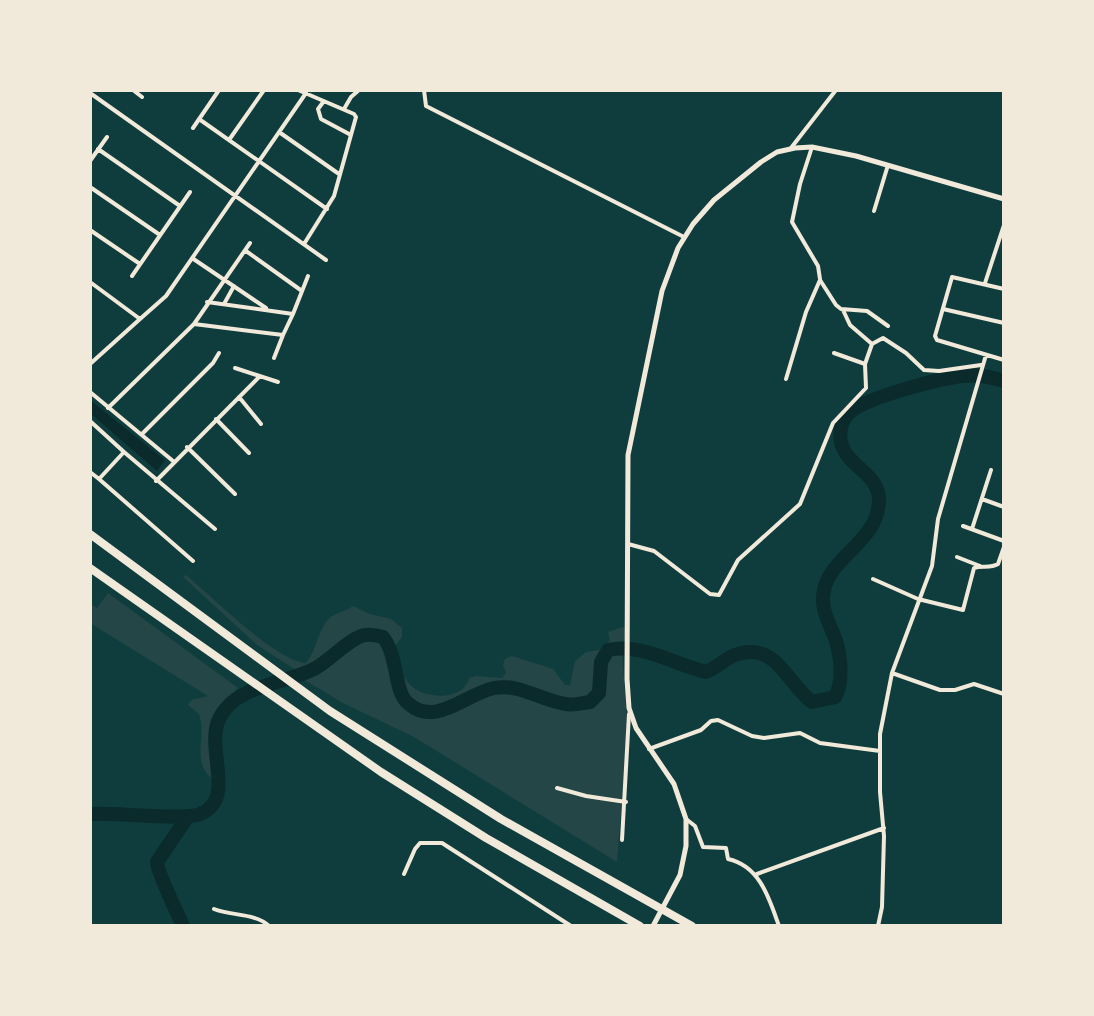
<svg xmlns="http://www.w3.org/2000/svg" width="1094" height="1016" viewBox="0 0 1094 1016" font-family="'Fira Sans',sans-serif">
	<rect width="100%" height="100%" fill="#0f3d3e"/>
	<path fill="#244646" d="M186,575c27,22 88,85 120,88 10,-12 11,-28 20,-41 7,-10 18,-9 27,-16l17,8 21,5 11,9v9l-7,9c-35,-44 -62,25 -99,24l-39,-25 -74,-68z
		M108,593l130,95c-30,26 -31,55 -24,92 -24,-17 -7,-42 -15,-66l-11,-9 3,-5 17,-4 -118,-73v-20l7,5z
		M626,626v15l-21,6 -8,15 -1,29 -8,8c-35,4 -47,-12 -77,-15 -38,-3 -102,61 -109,-9 4,4 9,12 15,15 16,9 47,9 52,-12l7,-2 26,2 4,-5 -3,-8 2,-6 7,-3 41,13 12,16h5l5,-24 11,-9 13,-2 11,-9 -2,-9z
		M372,638l9,2c16,19 8,55 26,68 29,22 59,-10 87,-16 26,-5 48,14 73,17 8,0 17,-2 25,-3 20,-22 6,-31 18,-53l12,1 6,75 -11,133 -203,-125 -71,-34 -40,-24 58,-39z"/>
	<path fill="#0a2a2b" d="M90,400l75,60 -8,11 -67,-58z"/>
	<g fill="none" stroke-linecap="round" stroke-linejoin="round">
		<path stroke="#0a2a2b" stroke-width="14" d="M90,814c26,-2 92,7 110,0 37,-15 5,-64 19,-95 16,-34 66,-35 95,-50 15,-8 31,-26 45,-32 7,-4 17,-2 24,0 16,20 10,55 26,67 26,23 57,-10 85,-16 25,-5 48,13 72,16 7,2 16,-1 24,-2l9,-9 2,-31 7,-12c34,-7 65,14 98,22 11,-4 20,-15 32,-18 38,-12 50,30 74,48l23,-5c8,-14 6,-37 2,-53 -6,-20 -19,-35 -12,-58 11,-33 53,-46 54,-85 1,-28 -33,-34 -38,-59 -2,-10 0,-20 7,-28 15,-16 90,-35 114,-38 14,-2 29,1 42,5
			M183,926c-6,-14 -26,-54 -26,-64l31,-46"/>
		<path stroke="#f1e9da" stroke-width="4" d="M133,90l9,7
			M298,90l56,24 2,3 -22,79 -30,48
			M424,90l2,16 258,131
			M90,93l236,167
			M324,101l-6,8 3,10 30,16
			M344,109l7,-12 8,-7
			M199,119l128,90
			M193,128l26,-38
			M279,132l60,42
			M229,140l35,-50
			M812,147l-12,37 -8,38 26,44 2,13
			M791,148l45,-58
			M98,149l82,57
			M90,161l17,-24
			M90,187l70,48
			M874,211l14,-46
			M90,230l50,34
			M246,251l56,40
			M192,258l74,50
			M132,276l58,-84
			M90,282l50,37 -50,45
			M985,283l19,-58
			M1004,289l-52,-12 -17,59 2,4 67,20
			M207,302l86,12 15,-38
			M224,304l10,-18
			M943,309l61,14
			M843,310l7,15 22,19
			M140,319l26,-23 140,-203
			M194,324l89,11 -9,23
			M283,335l10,-21
			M834,353l31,11
			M235,368l43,14
			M786,379l20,-67 14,-32 16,25 5,4 26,2 21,15
			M90,392l83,69
			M239,397l22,27
			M108,408l86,-84 56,-81
			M216,419l33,34
			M90,421l34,31 -25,27 94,82
			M142,434l71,-71 6,-10
			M187,447l48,47
			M124,452l91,77
			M90,472l9,7
			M156,481l104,-105
			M982,499l22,8
			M963,526l41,15
			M972,529l19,-59
			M628,544l26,7 56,43 9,1 19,-35 62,-56 33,-81 33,-35 -1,-24 7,-20 11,-6 23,15 18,17 15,1 42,-6
			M957,557l23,9
			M873,579l45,20 45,11 11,-42c8,-3 16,1 24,-4l6,-17
			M892,673l48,17h15l19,-6 30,10
			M649,749l52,-19 10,-9 7,-1 34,16 12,2 36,-5 20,10 60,8
			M557,788l29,8 40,6
			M686,819l9,7 8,21 23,1 2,11c32,7 41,39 51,67
			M622,840l7,-126
			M404,874l11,-25 5,-6h22l129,83
			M757,874l127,-46
			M214,909c17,7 42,4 55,17
			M878,926l4,-19 2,-71 -4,-44v-58l12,-61 40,-107 6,-47 48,-164"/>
		<path stroke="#f1e9da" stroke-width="5" d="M653,926l27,-51 6,-29v-27l-12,-35 -38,-56 -7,-20 -2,-29 1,-224 34,-164 16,-43 15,-24 21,-24 47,-38 16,-10 18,-4 17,-1 44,9 148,43"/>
		<path stroke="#f1e9da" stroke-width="8" d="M90,534l240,177 171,108 191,107
			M90,568l291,204 105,66 154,88"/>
	</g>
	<rect width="1094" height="1016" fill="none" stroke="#f1e9da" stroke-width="184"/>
</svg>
